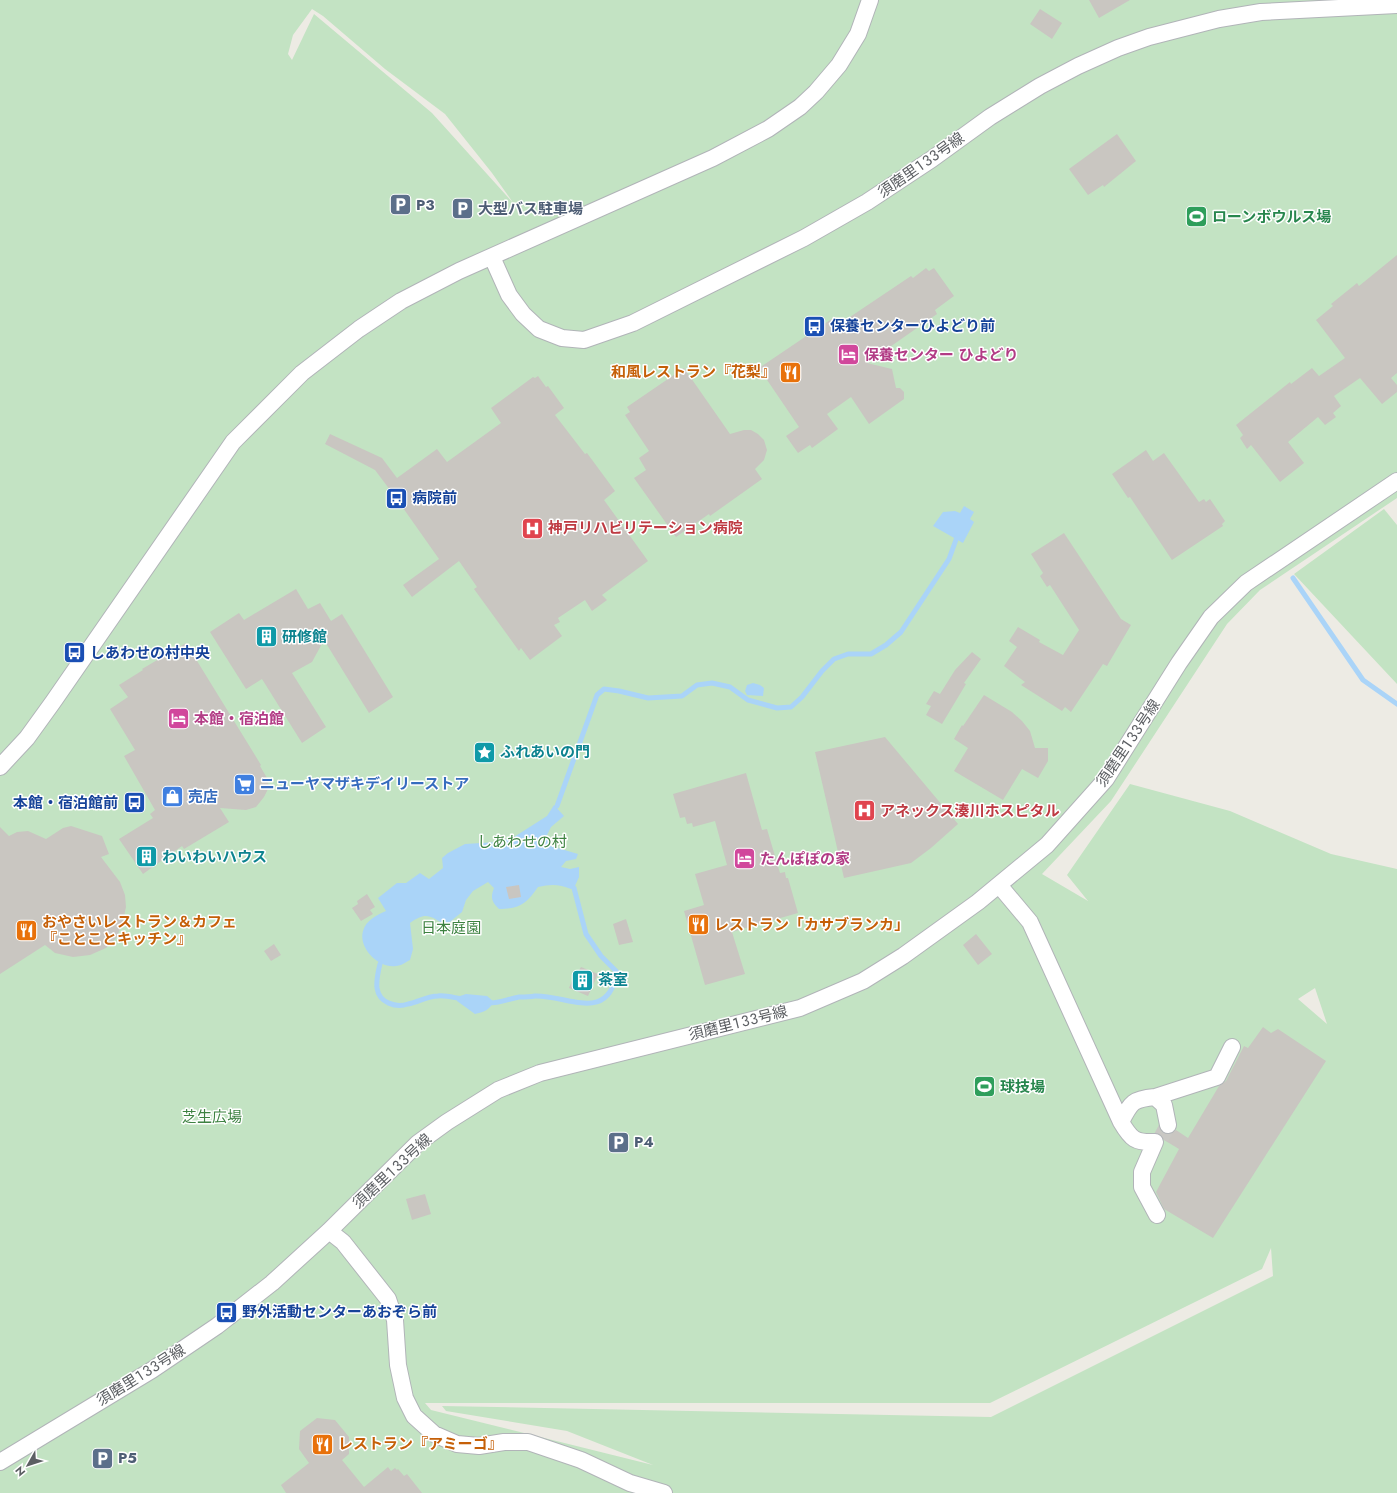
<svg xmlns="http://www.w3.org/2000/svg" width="1397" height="1493" viewBox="0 0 1397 1493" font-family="Jost,'Noto Sans JP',sans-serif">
	<rect width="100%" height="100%" fill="#edebe4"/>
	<path fill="#c3e3c3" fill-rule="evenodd" d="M0,0h1397v498l-137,92 -33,34 -116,177 -69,73 46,27 -21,-26 63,-91 100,27 101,43 66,15v624h-1397zM312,9l11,7 62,53 60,45 47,59 22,31 -82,-91 -118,-99 -22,46 -4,-6 5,-19zM1315,988l12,36 -29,-25zM1271,1248l2,28 -282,141 -549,-11 4,5 121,20 86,34 -222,-55 -6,-7h565l272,-134z
		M1384,509l13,16v159l-103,-110z"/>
	<path fill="#aad4f8" d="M964,506l10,6 -4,7 4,3 -11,21 -30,-17 10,-14 12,-1 5,2z
		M753,683l7,2 4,3 -1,8 -16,-1 -2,-4 2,-6z
		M554,805l10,11 -13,11 -4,8 4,11 27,8 -2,5 -10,2 -5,6 9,2 9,-2v10l-5,11 -3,1c-12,-5 -20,-5 -33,-2 -12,17 -18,22 -39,22 -7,-7 -9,-11 -5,-21l-6,-6 -15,9 -7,9 -4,12 -16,13c-16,-9 -20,-14 -36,-2l3,26 -3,11c-4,2 -9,6 -14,6 -17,3 -38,-18 -33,-35 3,-11 14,-16 23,-20l-8,-13 19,-15h9l14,-10 9,6 14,-11 -1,-10 6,-5 17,-9 33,-2 16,-5 33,-21z
		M466,994l21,2 6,5c-2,9 -10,11 -18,13l-18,-13v-4z"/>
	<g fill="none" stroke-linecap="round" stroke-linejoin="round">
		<path stroke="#aad4f8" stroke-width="5" d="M1293,578l70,102 34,24
			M557,806l40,-111 7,-6 15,2 29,7 34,-2 15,-11 15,-2 18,4 18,13 29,8 14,-1 11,-10 20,-26 12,-12 14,-5h23l15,-9 15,-13 48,-73 8,-22
			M380,964c-2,8 -4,16 -3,24 2,15 19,20 31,16 11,-2 19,-8 30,-8 8,-1 17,2 25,3
			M486,1003c12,1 22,-4 33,-6 5,0 11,0 16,-1 33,-1 73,28 82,-24l-16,-16 -15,-22 -12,-46"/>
	</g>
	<path fill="#c9c6c1" d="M1089,0h41l-31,18z
		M1040,9l22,14 -10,16 -22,-15z
		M1117,134l19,27 -32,26 -1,-2 -15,10 -19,-26z
		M1397,255v118l-6,5 6,7v7l-15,12 -22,-26 -26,18 7,10 -8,7 3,4 -11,8 -7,-8 -30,25 16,21 -24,19 -29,-37 -4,4 -7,-11 3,-3 -7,-10 54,-43 1,2 21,-16 7,8 26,-18 -29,-38 17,-14 -2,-2 26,-21 2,3z
		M926,268l3,3 5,-3 20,28 -19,14 2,4 -70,49 25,6 4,19h4l4,4v7l-35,25 -18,-27 -24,17 11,15 -26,19 -2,-3 -12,8 -12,-17 13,-9 -40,-59 74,-50 5,7 73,-49 2,2z
		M684,368l46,66 14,-4h7l7,4 6,6 3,10 -3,10 -9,9 7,10 -52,37 -1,-2 -33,23 -42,-59 12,-8 -7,-12 10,-7 -24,-36 5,-3 -3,-5z
		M538,376l8,11 2,-1 16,22 -9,7 30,39 2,-1 28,38 -11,9 44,61 -46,34 5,5 -15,11 -7,-11 -27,18 2,4 -6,3 8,11 -32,24 -9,-12 -2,3 -45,-62 3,-2 -18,-26 -47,36 -9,-12 36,-26 -43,-61 -21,-28 -50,-26 5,-10 52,24 15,20 40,-29 10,13 54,-39 -10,-15 42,-31 2,1z
		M1146,450l7,11 11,-8 35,49 5,-3 2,3 4,-3 15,22 -3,3 1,2 -51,34 -42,-63 -2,1 -16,-24z
		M1064,533l57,86 10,6 -24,41 -4,-2 -32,48 -6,-5 -3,4 -41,-26 4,-3 -21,-16 13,-19 -8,-6 9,-14 22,13 -1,2 24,13 16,-25 -29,-45 -3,2 -7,-11 3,-3 -12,-19z
		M296,589l12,20 12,-6 11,18 11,-7 51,83 -24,16 -45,-73 -12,22 -20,11 34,54 -24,16 -40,-64 -16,10 -36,-57 29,-19 5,7z
		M186,643l75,122 -1,1 7,12 2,9 -5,10 -8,10 -10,3 -26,-2 9,14 -45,27 -2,-3 -39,28 -24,-35 34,-21 -3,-4 5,-4 -31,-54 11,-6 -25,-41 18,-12 -9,-12 24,-15 -1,-1z
		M972,652l9,7 -17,24 2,1 -24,40 -16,-9 5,-9 -5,-2 8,-13 6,3 15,-24z
		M984,695l28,17 10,9 8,10 5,17h13v13l-10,17 -16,-9 -19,31 -49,-29 14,-23 -14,-9 8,-14 1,1z
		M885,737l73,87 -27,24 -20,15 -67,15 -29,-126z
		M746,773l16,57 5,-1 13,44 5,-1 1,6h2l10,35 -66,19 13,42 -40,11 -21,-74 20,-6 -9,-31 32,-9 -12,-44 -22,6 -1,-4 -5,1 -2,-7 -5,1 -7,-24z
		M71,826l31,10 7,18 -8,3 19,25 5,13 1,12 -3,14 -6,16 -11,11 -16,7 -17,2 -18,-4 -10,-8 -45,29v-147l9,9 8,-4 11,-1 18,8 17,-11z
		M519,885l2,12 -12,2 -3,-12z
		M367,894l8,13 -5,3 3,4 -12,7 -9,-13 6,-4 -1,-3z
		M626,919l7,23 -14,3 -6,-21z
		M976,934l16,20 -14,11 -15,-20z
		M274,944l7,11 -10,6 -7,-10z
		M581,967l17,7 -10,22 -19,-8 7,-17 2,1z
		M1263,1027l8,6 7,-4 48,32 -113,177 -49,-29 -8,-17 23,-43 -15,-9 -1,-4 -6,-3 3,-4 5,5h5l6,-4 12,8 31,-52 7,-5 18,-35 4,2z
		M425,1194l6,20 -19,6 -6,-21z
		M317,1418l18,2 14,17v17l-7,6 22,27 24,-20 3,4 4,-3 2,2 1,-1 6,7 3,-2 15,19h-136l-5,-8 28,-22 -10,-14 1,-18z"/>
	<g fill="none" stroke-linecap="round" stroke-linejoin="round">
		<path stroke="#c9c8c4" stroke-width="16" stroke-dasharray="16 8" stroke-linecap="butt" d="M1161,1138l7,-13"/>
		<defs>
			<path id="minor" d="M492,257l17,38 14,19 16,15 23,9 22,2 49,-17 171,-85 63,-36 65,-43 58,-42 50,-31 38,-20 40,-18 31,-11 70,-18 42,-7 136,-7
				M0,767l27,-29 26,-36 180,-260 69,-69 57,-44 42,-28 58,-30 254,-113 55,-29 32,-22 16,-15 23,-27 19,-31 12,-34
				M999,885l31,37 91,200c10,17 14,21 34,20l-13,30v15l15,28
				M1155,1097l62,-20 15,-30
				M1121,1122c10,-20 12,-23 34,-25l9,8 4,20
				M329,1231l14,11 45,57 7,21 3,45 7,33 9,18 20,18 23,10 22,2 25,-4h24l53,18 49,23 34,10
				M0,1462l152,-92 65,-44 55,-43 57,-52 89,-88 29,-21 51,-32 42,-17 260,-65 63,-27 40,-25 75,-54 69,-57 59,-66 73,-116 32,-46 35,-34 151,-102"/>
		</defs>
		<use href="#minor" stroke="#b1b4b8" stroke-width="18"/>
		<use href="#minor" stroke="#fff" stroke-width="16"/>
	</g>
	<defs>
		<symbol id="parking-square" viewBox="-11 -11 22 22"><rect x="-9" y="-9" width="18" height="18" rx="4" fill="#5c6f8a" stroke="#fff"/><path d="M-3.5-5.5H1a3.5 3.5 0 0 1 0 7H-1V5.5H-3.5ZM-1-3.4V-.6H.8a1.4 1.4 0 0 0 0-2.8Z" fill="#fff"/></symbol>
		<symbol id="stadium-square" viewBox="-11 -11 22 22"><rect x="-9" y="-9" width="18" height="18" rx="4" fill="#2e9e5b" stroke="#fff"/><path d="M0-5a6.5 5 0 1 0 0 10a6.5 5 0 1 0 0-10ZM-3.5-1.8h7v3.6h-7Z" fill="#fff"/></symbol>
		<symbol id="bus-square" viewBox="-11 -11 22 22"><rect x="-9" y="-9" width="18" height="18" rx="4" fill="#1a4fb4" stroke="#fff"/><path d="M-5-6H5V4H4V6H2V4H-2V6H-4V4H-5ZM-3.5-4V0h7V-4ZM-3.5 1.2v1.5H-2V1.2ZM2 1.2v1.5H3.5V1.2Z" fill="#fff"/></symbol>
		<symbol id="hotel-square" viewBox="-11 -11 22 22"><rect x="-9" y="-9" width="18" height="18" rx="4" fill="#d1479c" stroke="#fff"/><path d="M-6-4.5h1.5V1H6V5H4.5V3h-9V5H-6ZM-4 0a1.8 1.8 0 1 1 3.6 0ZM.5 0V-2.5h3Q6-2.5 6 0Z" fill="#fff"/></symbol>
		<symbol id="restaurant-square" viewBox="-11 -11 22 22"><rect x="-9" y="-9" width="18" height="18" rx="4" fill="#e8710a" stroke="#fff"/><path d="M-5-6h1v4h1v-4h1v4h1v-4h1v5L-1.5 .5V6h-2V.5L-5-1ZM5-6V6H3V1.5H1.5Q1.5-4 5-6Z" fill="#fff"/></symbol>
		<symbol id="hospital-square" viewBox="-11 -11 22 22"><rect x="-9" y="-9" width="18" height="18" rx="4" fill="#e0444e" stroke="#fff"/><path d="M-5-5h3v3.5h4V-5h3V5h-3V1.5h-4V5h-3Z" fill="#fff"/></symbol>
		<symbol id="building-square" viewBox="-11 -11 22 22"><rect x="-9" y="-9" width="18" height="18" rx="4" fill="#0f9aa8" stroke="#fff"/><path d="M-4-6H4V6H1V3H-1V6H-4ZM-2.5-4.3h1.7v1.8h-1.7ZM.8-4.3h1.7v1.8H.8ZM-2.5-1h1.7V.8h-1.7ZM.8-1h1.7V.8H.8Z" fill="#fff"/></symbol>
		<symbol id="sight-square" viewBox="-11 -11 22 22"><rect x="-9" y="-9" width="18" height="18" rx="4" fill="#0f9aa8" stroke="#fff"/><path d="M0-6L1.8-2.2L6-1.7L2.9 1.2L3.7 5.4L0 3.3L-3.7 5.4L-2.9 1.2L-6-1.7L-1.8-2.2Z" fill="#fff"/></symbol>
		<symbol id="supermarket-square" viewBox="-11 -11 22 22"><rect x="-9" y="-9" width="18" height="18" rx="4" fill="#3f7fe0" stroke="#fff"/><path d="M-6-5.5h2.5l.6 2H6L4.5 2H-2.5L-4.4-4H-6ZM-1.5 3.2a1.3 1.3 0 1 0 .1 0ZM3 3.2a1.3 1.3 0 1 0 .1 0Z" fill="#fff"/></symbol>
		<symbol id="shop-square" viewBox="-11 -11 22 22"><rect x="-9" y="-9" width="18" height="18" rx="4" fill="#3f7fe0" stroke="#fff"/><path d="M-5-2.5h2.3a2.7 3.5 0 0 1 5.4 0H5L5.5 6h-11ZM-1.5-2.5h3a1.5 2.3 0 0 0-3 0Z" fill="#fff"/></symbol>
	</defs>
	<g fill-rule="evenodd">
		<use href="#parking-square" x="388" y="192" width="25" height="25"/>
		<use href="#parking-square" x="450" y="196" width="25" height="25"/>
		<use href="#stadium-square" x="1184" y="204" width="25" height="25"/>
		<use href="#bus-square" x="802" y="314" width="25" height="25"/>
		<use href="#hotel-square" x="836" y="342" width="25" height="25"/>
		<use href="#restaurant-square" x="778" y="360" width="25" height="25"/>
		<use href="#bus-square" x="384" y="486" width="25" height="25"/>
		<use href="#hospital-square" x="520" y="516" width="25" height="25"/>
		<use href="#building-square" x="254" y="624" width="25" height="25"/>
		<use href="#bus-square" x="62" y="640" width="25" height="25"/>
		<use href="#hotel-square" x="166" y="706" width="25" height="25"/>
		<use href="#sight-square" x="472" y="740" width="25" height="25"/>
		<use href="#supermarket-square" x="232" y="772" width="25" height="25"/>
		<use href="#shop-square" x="160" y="784" width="25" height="25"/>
		<use href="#bus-square" x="122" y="790" width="25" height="25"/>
		<use href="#hospital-square" x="852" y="798" width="25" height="25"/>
		<use href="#building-square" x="134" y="844" width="25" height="25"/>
		<use href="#hotel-square" x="732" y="846" width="25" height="25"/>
		<use href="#restaurant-square" x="686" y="912" width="25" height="25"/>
		<use href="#restaurant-square" x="14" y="918" width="25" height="25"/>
		<use href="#building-square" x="570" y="968" width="25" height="25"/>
		<use href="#stadium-square" x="972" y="1074" width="25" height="25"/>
		<use href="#parking-square" x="606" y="1130" width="25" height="25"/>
		<use href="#bus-square" x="214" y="1300" width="25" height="25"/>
		<use href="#restaurant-square" x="310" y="1432" width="25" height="25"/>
		<use href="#parking-square" x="90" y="1446" width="25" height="25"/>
	</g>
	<g text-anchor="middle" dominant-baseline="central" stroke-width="3" stroke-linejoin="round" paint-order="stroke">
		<g font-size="15" fill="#5c5f63" stroke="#fff">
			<text transform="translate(921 165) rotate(-35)">須磨里１３３号線</text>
			<text transform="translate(1128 743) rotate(-56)">須磨里１３３号線</text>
			<text transform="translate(738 1023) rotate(-14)">須磨里１３３号線</text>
			<text transform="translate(392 1171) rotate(-43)">須磨里１３３号線</text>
			<text transform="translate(141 1375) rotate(-32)">須磨里１３３号線</text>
		</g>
		<g font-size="15" font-weight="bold" fill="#4e5e75" stroke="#fff" text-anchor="start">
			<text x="416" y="205">P3</text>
			<text x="478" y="209">大型バス駐車場</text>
			<text x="634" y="1142">P4</text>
			<text x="118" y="1458">P5</text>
		</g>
		<g font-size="15" font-weight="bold" fill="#27864d" stroke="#fff" text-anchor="start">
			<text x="1212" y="217">ローンボウルス場</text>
			<text x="1000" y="1087">球技場</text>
		</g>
		<g font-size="15" font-weight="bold" fill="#164399" stroke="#fff" text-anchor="start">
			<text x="830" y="326">保養センターひよどり前</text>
			<text x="412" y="498">病院前</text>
			<text x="90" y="653">しあわせの村中央</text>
			<text x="118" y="803" text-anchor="end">本館・宿泊館前</text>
			<text x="242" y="1312">野外活動センターあおぞら前</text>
		</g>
		<g font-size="15" font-weight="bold" fill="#b23c85" stroke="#fff" text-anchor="start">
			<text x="864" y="355">保養センター ひよどり</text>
			<text x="194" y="719">本館・宿泊館</text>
			<text x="760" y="859">たんぽぽの家</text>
		</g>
		<g font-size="15" font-weight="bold" fill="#c56008" stroke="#fff" text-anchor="start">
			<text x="776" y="372" text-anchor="end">和風レストラン『花梨』</text>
			<text x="42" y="922">おやさいレストラン＆カフェ<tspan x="42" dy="17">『ことことキッチン』</tspan></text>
			<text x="714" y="925">レストラン「カサブランカ」</text>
			<text x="338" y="1444">レストラン『アミーゴ』</text>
		</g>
		<g font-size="15" font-weight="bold" fill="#be3a42" stroke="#fff" text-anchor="start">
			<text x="548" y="528">神戸リハビリテーション病院</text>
			<text x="880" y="811">アネックス湊川ホスピタル</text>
		</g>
		<g font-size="15" font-weight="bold" fill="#0d838f" stroke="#fff" text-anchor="start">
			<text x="282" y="637">研修館</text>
			<text x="500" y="752">ふれあいの門</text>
			<text x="162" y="857">わいわいハウス</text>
			<text x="598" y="980">茶室</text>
		</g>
		<g font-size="15" font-weight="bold" fill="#366cbe" stroke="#fff" text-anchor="start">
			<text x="260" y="784">ニューヤマザキデイリーストア</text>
			<text x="188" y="797">売店</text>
		</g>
		<g font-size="15" fill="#3d8241" stroke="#fff">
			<text x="522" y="842">しあわせの村</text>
			<text x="451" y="928">日本庭園</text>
			<text x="212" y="1117">芝生広場</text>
		</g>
	</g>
	<g transform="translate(28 1465) rotate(231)" stroke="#ffffff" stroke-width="3" paint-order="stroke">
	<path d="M0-3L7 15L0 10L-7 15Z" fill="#5c5f63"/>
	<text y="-6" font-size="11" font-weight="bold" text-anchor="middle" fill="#5c5f63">N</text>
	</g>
</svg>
